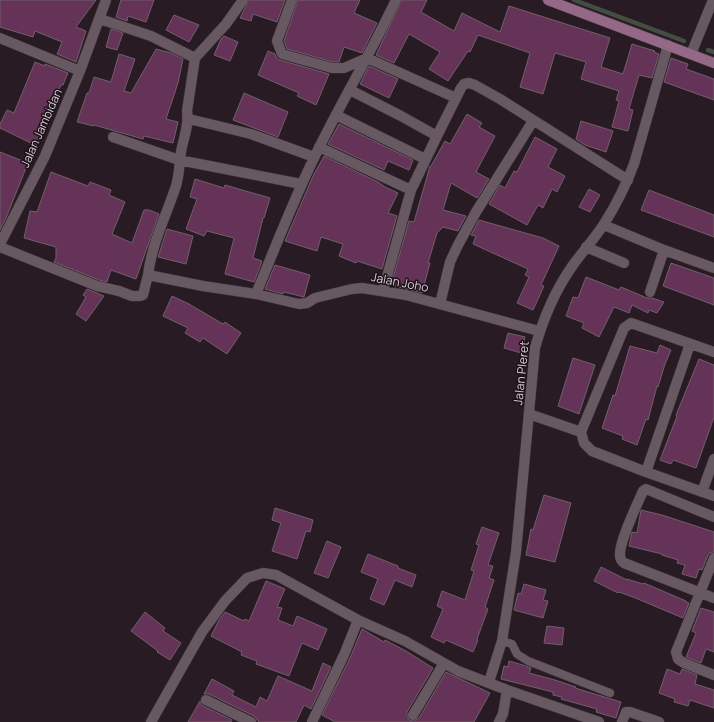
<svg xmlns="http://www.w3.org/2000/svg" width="714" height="722" viewBox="0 0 714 722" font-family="Manrope,sans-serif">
	<rect width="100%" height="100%" fill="#281b24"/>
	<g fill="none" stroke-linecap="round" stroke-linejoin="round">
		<path stroke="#424e42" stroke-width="4.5" d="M574,0l110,41
			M708,50l6,2"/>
	</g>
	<path fill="#653357" stroke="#70606a" d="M0,0h96l-20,27 10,4 -10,31 -19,-8 5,-12 -27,-11 -2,6 -33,-10z
		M121,0h33l-8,22 -18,-6 -1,5 -11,-4z
		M249,0h36l-8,22 -24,-8 -2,7 -11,-3z
		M298,0h62l-6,13 23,10 -15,30 -18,-6 -5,15h-6l-46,-13 -3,-8z
		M402,0h25l-6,12 33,19 8,-18 38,19 9,-26 101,32 -9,29 22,7 9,-30 23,7 -1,1 5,2 -7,24 -13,-3 -10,34 4,1 -5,21 -16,-4 7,-26 -3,-1 3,-9 -38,-12 5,-17 -31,-9 -12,41 -23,-7 10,-34 -52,-18 -8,17 -2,-1 -20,30 -19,-12 11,-17 -31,-18 -15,29 -18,-8z
		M174,15l25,10 -10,17 -23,-12z
		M111,29l12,4 -6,17 -11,-3z
		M224,36l14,6 -8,19 -16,-6 7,-16z
		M156,49l15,4 12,6 -5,24 -12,36 12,3 -5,21 -29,-7 -1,3 -49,-14v1l-17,-4 10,-29h2l5,-16 17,5 8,-28 16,5 -11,32 7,2z
		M268,51l7,3 2,5 3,1 49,14 -13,31 -19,-9 2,-3 -41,-18z
		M671,58l17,6 -2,5 28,10v21l-50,-18z
		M35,62l10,4v-2l23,9 -5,12h-2l-17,39 2,1 -9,19 -2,1 -35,-17v-4l7,-14 7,3z
		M369,66l29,13 -9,19 -29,-14z
		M244,93l44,19 -10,25 -45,-17z
		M467,114l15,9 -3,4 16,9 -19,36 13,7 -12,19 -26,-15 -8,27 23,6 -8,15 -15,-4 -6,6 -9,30h2l-8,30 -31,-8 18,-64 5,1 16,-56h1l14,-25 5,3z
		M581,121l32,10 -7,21 -21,-7 -9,-6z
		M339,124l74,36 -4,10 -21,-9 -4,9 -56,-26z
		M535,137l22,12 -9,18 17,9 -8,16 -5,-3 -9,19 -5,-3 -11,20 -38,-21 11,-19 5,3 9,-17 3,1z
		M0,152l28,11 -22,55 -6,12z
		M324,156l54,26 7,5 13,6 -10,20 9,3 -15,53 -25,-8 -1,2 -17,-7 4,-12 -22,-7 -4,14 -32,-10 28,-65z
		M51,172l37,14 2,-4 21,8 -2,5 16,7 -13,32 20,9 12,-33h5l10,4 -23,65 -25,-9 -4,12 -8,-2 -45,-18 2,-4v-11l-32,-9 6,-27 7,1z
		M195,179l29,9 1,-3 45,13 -6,20h-1l-10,40 9,3 -8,21 -29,-8 9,-36 -27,-7 -3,5 -18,-7 11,-30 -7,-2z
		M589,189l11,6 -10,17 -11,-5z
		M649,190l65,25v22l-73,-27z
		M479,220l64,18 16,8 -18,39 3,1 -11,24 -16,-7 12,-26 -4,-2 3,-6 -55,-25 3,-8 -5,-1z
		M167,229l26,7 -7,28 -28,-7z
		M671,263l43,15v27l-51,-19z
		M275,265l35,10 -6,22 -20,-5 -1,2 -18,-5z
		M586,277l33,13 2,-3 26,11h5l12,4 -7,11 -8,-3 -1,3 -16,-8 -3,8 -15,-6 -15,30 -17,-9 2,-5 -18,-7 7,-19 5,1z
		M87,289l17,7 -18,25 -10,-7 10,-17 -3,-2z
		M172,296l17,8 34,20 2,-2 16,11 -14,21 -24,-16 -3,4 -15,-9 3,-5 -25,-12z
		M508,333l17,4 -4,16 -17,-5z
		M660,345l11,5 -6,14 -7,23 -1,-1 -9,34 -2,-1 -9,26 -15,-6 1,-3 -21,-8 11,-33 2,1 15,-50 27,7z
		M573,358l22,7 -16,49 -21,-8z
		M699,359l15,6v52l-18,51 -23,-8 -2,4 -11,-4 17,-44 -1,-1z
		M544,495l27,8 -16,59 -29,-7 5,-26 2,1z
		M275,508l38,12 -3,12 -4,-1 -9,28 -25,-8 9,-28 -9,-3z
		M641,510l21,5 52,17v20l-4,1 -2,2 -6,15 -3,-1 -3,9 -14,-4 3,-9 -8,-2 1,-3 -16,-5v-1l-33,-8 3,-14 5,1z
		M482,527l17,6 -11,32 5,1 -4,12 5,2 -9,27 3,2 -11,30 1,1 -5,12 -27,-12 -2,3 -13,-6 12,-28 -6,-3 5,-15 23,9 9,-29 -3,-1 8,-25 -3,-1z
		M327,541l14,6 -13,31 -14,-5z
		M368,554l30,12v2l18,7 -4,12 -17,-7 -11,25 -14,-6 8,-20 -17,-7z
		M601,567l26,13v-1l16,5 1,-1 42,18v1l3,1 -6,15 -50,-21 -14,-5 -1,1 -24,-12z
		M266,581l19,8 -8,18 5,1 -4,12 15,6 4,-10 30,13 -9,21 -16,-7 -13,33 -33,-12 1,-3 -16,-6 1,-3 -31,-16 8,-16 6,-8 19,9 1,-2 4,2z
		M524,584l22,6 -3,10 5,1 -5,17 -29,-8 4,-17 3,1z
		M701,608l13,4v40l-8,-3 -5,14 -15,-6 10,-24 -4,-2z
		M145,612l20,16 -2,3 18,12 -11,17 -13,-8 1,-1 -27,-20z
		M547,626l17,2 -2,17 -18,-2z
		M362,629l22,13 1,-2 21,11 27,17 -26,44v3l2,5 4,1 6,-3 27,-46 44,21 -16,29h-139l-13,-7 28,-57z
		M509,661l14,4 8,3 -2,5 26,7 21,7 -1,1 46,14 -5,16 -20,-6 1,-3 -36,-10 1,-2 -9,-2v-3l-52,-13 3,-13 4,1z
		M323,663l8,4 -20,42 -7,-4 -8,17h-37l-5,-6 -45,-22h-5l8,-15 22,12 -2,4 24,12 4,-10 7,4 11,-25 34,15z
		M667,669l13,5 2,-5 15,6 -2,9 19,6v18l-24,-8 -2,6 -14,-4 1,-3 -16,-6z
		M200,701l3,5 29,14 -1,2h-43z"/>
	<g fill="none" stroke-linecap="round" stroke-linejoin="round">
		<defs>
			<path id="lane" d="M502,641l10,3 5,10 11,7 82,32"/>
			<path id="street" d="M292,0l-15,41 5,13 50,14h12l23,-10 89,40
				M100,19l51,17 44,22
				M0,38l80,33
				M691,54l22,-54
				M350,90l51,26 36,20 -26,54 -28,101
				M336,115l89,44
				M189,119l62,15 63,23
				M437,136l24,-48 3,-4 5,-1 6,2 25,14 128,81
				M113,137l66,23 122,24
				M319,147l92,43
				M604,225l60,25 50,18
				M0,244l45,-88 35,-85 26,-71
				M0,247l97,39 22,5 13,5h8l3,-1 5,-20 55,11 53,8c19,-46 37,-93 59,-138 25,-52 56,-103 81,-156
				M586,247l38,16
				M148,275c4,-32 18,-59 28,-89 4,-13 3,-26 6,-39 3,-13 7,-24 5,-36l8,-53 31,-34 17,-24
				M650,292l14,-42
				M256,294l43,10 8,-1 8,-5 37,-9 10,-1 44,7 133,36
				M440,304l10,-42 7,-15 19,-35 57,-91
				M529,414l52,18 3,11 8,8 54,21 68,24
				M581,432l43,-104 7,-5 83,29
				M646,472l44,-128
				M702,492l12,-33
				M714,517l-68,-28 -3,2c-6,14 -24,51 -23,64 0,4 1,6 4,8l90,35
				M714,558l-38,94 2,7 6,4 30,12
				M489,682l13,-41 14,-89 19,-204c8,-29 21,-59 38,-83 10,-14 22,-27 31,-41 12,-19 22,-39 30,-60l34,-119
				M507,690l92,32
				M206,700l45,22
				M413,715l31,-52
				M151,722l51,-90 23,-31 22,-23 16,-5 13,2 82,45 47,21 53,30 49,19 -4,24 -4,8
				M312,722l32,-67 14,-35
				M622,722l4,-10h4l29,10"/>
			<path id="secondary" d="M548,0l166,63"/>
		</defs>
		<use href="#lane" stroke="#40363d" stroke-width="9"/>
		<use href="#street" stroke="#40363d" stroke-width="11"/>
		<use href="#secondary" stroke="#40363d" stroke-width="11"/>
		<use href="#lane" stroke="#675862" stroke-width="8"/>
		<use href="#street" stroke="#675862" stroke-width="10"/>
		<use href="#secondary" stroke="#956888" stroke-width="10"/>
	</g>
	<g text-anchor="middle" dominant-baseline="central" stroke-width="3" stroke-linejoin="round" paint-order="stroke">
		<g font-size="12" fill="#d9d0d6" stroke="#1e121a">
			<text transform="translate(41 128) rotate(-66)">Jalan Jambidan</text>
			<text transform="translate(400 282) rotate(11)">Jalan Joho</text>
			<text transform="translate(521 373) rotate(-84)">Jalan Pleret</text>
		</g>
	</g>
</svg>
